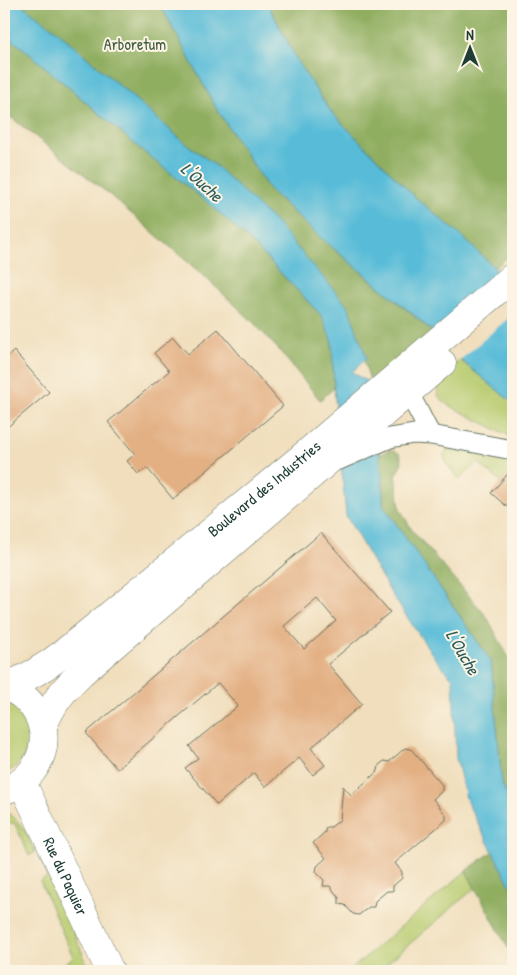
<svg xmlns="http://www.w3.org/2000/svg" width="517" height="975" viewBox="0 0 517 975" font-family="'Patrick Hand',sans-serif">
	<rect width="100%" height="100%" fill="#fcf5e5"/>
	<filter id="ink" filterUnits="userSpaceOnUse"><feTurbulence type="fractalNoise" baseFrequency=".02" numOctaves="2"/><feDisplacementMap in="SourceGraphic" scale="10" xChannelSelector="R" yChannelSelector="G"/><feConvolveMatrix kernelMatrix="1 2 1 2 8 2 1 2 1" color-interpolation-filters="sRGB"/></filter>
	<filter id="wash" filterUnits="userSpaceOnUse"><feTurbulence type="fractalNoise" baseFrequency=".0096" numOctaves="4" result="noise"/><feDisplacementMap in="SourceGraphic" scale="20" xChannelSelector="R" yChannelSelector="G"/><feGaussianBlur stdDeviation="1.12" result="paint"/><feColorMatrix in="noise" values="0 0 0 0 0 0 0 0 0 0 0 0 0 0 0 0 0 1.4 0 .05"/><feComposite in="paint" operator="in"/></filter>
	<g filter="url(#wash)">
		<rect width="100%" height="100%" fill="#f0debc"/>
		<path fill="#b6ca6d" stroke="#6a8450" d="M460,360l53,43v35l-67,-34 -8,-8 -1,-13 7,-10z
			M453,448l60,9v14l-1,-1 -11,12 -24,-20 -17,18 -14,-17 -2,-8 3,-5z
			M4,698c5,4 15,9 19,14 14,20 5,54 -19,61z
			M4,811c16,7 25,26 31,41l-6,4 -14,-32 -11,-3z
			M466,871l9,17 -97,83h-29z
			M50,876l40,95h-34l17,-14 -33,-76z"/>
		<path fill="#90ae60" stroke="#58764a" d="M21,4h139l56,104 53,81 52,49 111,93 -61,53 -23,-78 -133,-141 -31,-23 -127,-111z
			M268,4h245v248l-18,16 -37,-35 -42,-35 -84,-85 -32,-47z
			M4,34l20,15 120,103 67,53 45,42 66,69 10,26 2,46 -14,12 -41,-50 -27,-29 -48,-45 -99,-85 -101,-79z
			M392,449l8,5 2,8 -6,13 4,34 12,21 75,87 26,49v141l-11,-23 -11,-123 -108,-156v-21l-4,-29z
			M493,851l20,35v71l-47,-86z"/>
		<path fill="#59bcd8" stroke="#3c7c86" d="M4,4h17l36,27 127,111 31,23 61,58 72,83 19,52 -15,14 19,12 12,100v21l108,156 11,123 11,23v84l-46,-89 -11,-44 -3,-79 -16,-18 -45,-66 -46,-79 -12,-128 -2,-46 -10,-26 -66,-69 -45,-42 -67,-53 -120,-103 -20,-15z
			M160,4h108l32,62 32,47 84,85 42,35 55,52v118l-61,-50 -20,-22 -17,-15 -94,-78 -52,-49 -53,-81z"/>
		<path fill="#f0debc" d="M513,282v32l-55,48 -26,-27z"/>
		<g id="blocks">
			<path fill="#e3b084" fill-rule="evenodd" d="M218,329l65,77 -110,93 -26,-31 -9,6 -11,-13 8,-7 -27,-32 61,-51 -15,-18 19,-16 15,17z
				M14,351l35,41 -45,38v-70z
				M513,468v44l-22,-19z
				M321,533l69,79 -62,52 34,40 -51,44 14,17 -12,10 -14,-17 -34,29 -11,-14 -37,32 -32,-37 13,-10 -9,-12 49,-40 -20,-23 -101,86 -31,-36zM317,598l19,23 -32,28 -20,-23z
				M405,748l6,1 31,36v6l-9,8 13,16v5l-51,43 7,9v6l-9,8v5h-6l-12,10 -1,6h-5l-10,8 -6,-1 -8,-9 -6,-1v-6l-9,-12h-7l1,-6 -8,-8 1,-6 9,-8 -13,-15 12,-11 1,-5h5l9,-7 3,-34 8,9 27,-24 1,-6 5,-4 5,1z"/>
		</g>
	</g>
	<g filter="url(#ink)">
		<use href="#blocks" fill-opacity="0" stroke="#687564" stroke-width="1"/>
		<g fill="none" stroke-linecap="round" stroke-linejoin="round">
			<defs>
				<path id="minor" d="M402,384c12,15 19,34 29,51
					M339,460l51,-22 24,-4 17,1 82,15"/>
				<g id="primary">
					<path d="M4,686c39,13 54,60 23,91 -6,6 -14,11 -23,13"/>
					<path id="s1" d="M6,686c23,-8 40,-19 59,-34l236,-194 212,-181"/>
					<path d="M43,726c10,-23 19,-35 38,-53l361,-310"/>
					<path id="s2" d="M22,782l88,189"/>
				</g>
			</defs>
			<use href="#minor" stroke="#687564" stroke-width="21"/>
			<use href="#primary" stroke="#687564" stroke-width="29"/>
			<use href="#minor" stroke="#fff" stroke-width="19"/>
			<use href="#primary" stroke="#fff" stroke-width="28"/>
		</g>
	</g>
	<g text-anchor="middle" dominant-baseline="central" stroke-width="4" stroke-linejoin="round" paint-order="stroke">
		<g font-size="16" fill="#3d593f" stroke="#fcf5e5">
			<text x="135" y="44">Arboretum</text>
		</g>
		<g font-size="16" fill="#1f3d34" stroke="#fcf5e5">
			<text stroke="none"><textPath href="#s1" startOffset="326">Boulevard des Industries</textPath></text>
			<text stroke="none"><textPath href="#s2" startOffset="104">Rue du Paquier</textPath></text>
		</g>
		<g font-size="18" font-style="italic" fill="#2e5d5d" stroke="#fcf5e5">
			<text transform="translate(202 182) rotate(42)">L'Ouche</text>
			<text transform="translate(463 652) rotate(60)">L'Ouche</text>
		</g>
	</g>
	<rect width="517" height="975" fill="none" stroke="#fcf5e5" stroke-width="20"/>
	<g transform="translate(470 48)" stroke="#fcf5e5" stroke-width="4" paint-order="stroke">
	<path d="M0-4L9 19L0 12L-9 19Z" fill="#1f3d34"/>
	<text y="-8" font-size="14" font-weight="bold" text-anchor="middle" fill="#1f3d34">N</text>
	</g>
</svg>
